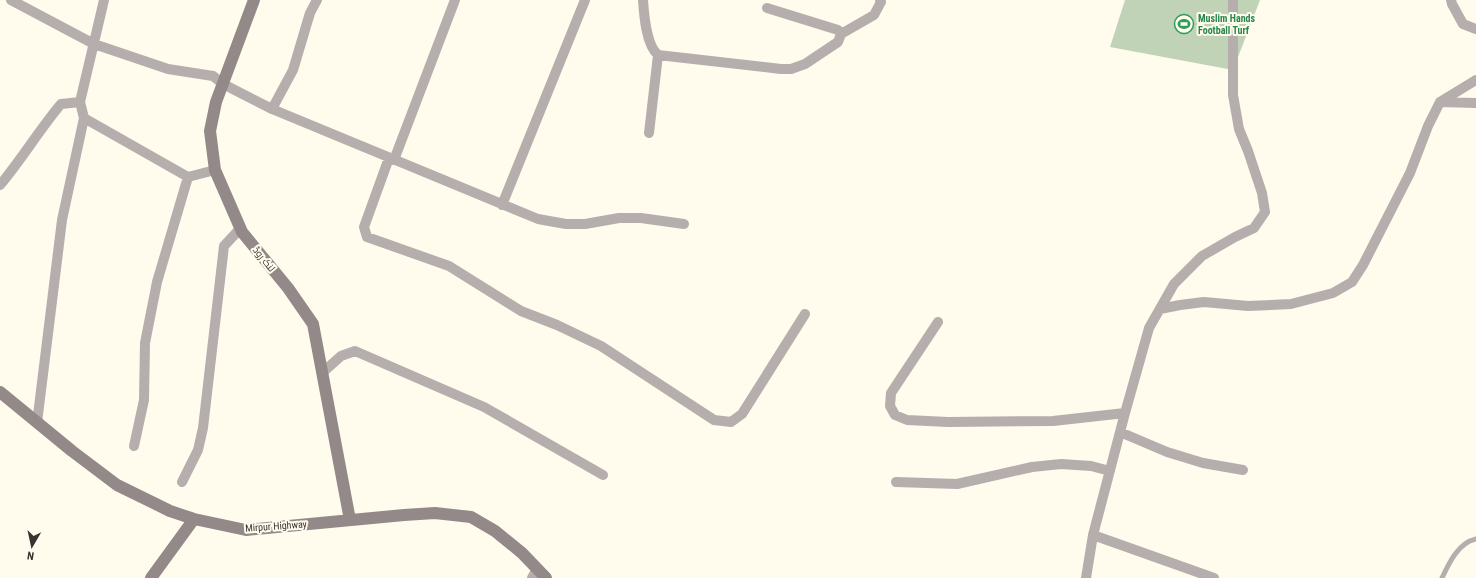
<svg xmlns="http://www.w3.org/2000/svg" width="1476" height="578" viewBox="0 0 1476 578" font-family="'Roboto Condensed',Cairo,sans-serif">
	<rect width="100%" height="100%" fill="#fffbed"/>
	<path fill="#c0d3b6" d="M1125,0h135l-27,70 -123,-23z"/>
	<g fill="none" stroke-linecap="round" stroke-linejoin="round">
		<path stroke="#b5aead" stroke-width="5" d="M1442,578c7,-15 16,-35 34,-39"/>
		<path stroke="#b5aead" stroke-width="10" d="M11,0l83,44 74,25 45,7 10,8 49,25 266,110 28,5h19l34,-6h22l43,6
			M104,0l-24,102 4,16 104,59 27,-7
			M643,0c1,15 3,45 15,55l123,14h10l14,-5 33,-22 3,-8 33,-19 7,-13 -1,-2
			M1451,0l1,4 11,20 13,5
			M767,8l71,22 3,4
			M1440,102l36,1
			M272,109l21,-39 17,-57 7,-13
			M649,133l9,-78
			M389,158l-25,69 3,10 82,29 72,45 36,14 44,21 113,74 17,2 11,-8 63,-100
			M394,160l61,-160
			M0,185c22,-26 39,-55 61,-81l19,-2
			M502,205l83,-205
			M1160,309l20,-4 24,-3 44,4 43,-2 42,-11 19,-11 11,-17 47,-92 18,-47 12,-24 36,-22
			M938,322l-47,71 -1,13 5,9 12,5 41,2 105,-1 72,-8
			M322,373l19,-17 14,-5 129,56 119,68
			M37,423l25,-203 22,-102
			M1120,432l47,20 36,11 40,7
			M134,446l10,-46 1,-57 12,-61 31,-105
			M182,482l16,-32 5,-22 21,-182 13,-14h5
			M896,482l61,2 75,-17 29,-3 30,2 19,5
			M1093,535l121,43
			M532,578l5,-9
			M1086,578l7,-43 32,-122 24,-85 25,-44 28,-28 33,-19 19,-9 11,-16 -3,-19 -14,-42 -9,-22 -6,-34v-95"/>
		<path stroke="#938988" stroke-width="12" d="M254,0l-38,102 -6,29 5,39 27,62 46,56 25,36 37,196
			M0,392l72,59 45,34 53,26 24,8 52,11 158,-15 31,-2 36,4 24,14 27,22 24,25
			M151,578l43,-59"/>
	</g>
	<defs>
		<symbol id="stadium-ring" viewBox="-11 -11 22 22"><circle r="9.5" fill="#fffbed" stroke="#2e9e5b" stroke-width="1.5"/><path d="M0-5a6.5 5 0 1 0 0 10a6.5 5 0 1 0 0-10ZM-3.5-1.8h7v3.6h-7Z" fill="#2e9e5b"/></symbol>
	</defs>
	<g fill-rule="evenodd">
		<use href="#stadium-ring" x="1173" y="13" width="22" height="22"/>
	</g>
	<g text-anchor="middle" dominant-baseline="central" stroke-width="4" stroke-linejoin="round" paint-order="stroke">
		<g font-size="10" font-weight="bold" fill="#27864d" stroke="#fffbed" text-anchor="start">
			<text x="1198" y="18">Muslim Hands<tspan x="1198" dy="12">Football Turf</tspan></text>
		</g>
		<g font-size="10" fill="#35342f" stroke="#fffbed">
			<text transform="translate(264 259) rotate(51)">لنک روڈ</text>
			<text transform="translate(276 526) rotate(-4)">Mirpur Highway</text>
		</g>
	</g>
	<g transform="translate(32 546) rotate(189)" stroke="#fffbed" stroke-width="3" paint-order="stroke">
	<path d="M0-3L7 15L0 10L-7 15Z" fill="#35342f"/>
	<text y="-6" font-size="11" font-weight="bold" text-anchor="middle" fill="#35342f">N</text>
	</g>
</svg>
